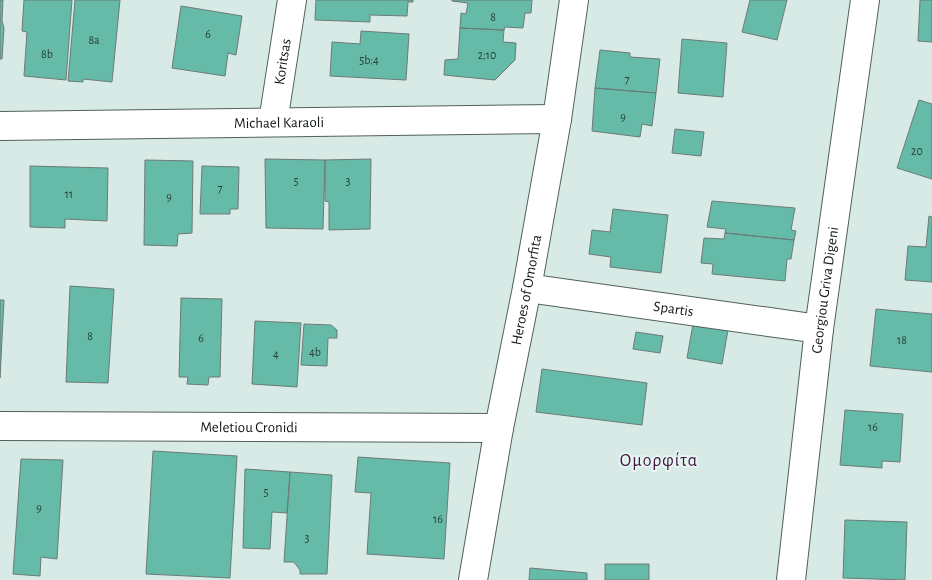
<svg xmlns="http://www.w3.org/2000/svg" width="932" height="580" viewBox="0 0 932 580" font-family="'Alegreya Sans',sans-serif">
	<rect width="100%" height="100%" fill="#d8eae5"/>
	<path fill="#66baa8" stroke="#6c7b77" d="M0,0h3l-1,21 2,7 -2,31h-2z
		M24,0h48l-6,80 -42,-4 3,-44 -5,-1z
		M75,0h45l-8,82 -29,-3v3l-15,-1z
		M316,0h97v2h-5l-1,14 -37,-1v7l-55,-2z
		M452,0h80l-1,13h-6l-2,15 -18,-1 -1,3 -44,-2 1,-15 5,1 2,-11 -16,-2z
		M750,0h37l-10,40 -35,-8z
		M920,0h12v42l-14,-1z
		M181,6l61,10 -6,39 -8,-2 -3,23 -53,-8z
		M460,28l44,2 -1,12 13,1 -1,17 -20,20 -51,-5 1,-15 13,-1z
		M361,31l48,3 -3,46 -76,-4 2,-34 28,2z
		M682,39l45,4 -4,54 -45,-4z
		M600,50l30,3v4l30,2 -4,34 -61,-5z
		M595,88l61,5 -4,33 -10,-2 -2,13 -48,-6z
		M919,100l13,4v75l-35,-11z
		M675,129l29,3 -3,24 -29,-3z
		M265,159l60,1 -2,69 -57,-1z
		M371,159l-1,70 -41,1v-28l-4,-1v-41z
		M145,160l48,1 -1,72 -14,1 -1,12 -33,-1z
		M30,166l78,2 -1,53 -42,-2v9l-35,-1z
		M202,166l37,1 -1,42h-8v5h-30z
		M712,201l83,7 -4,22 5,1 -2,9 -69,-7 1,-4 -19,-2z
		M613,209l55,6 -7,58 -51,-6 1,-10 -22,-3 3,-24 18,2z
		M929,216l3,1v65l-27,-2 3,-34 18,1z
		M725,233l69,7 -3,19h-4l-2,22 -73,-7 1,-10 -12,-1 3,-25 20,1z
		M70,286l44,3 -6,94 -42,-1z
		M181,298l41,1 -2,78h-11l-1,8 -21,-1 1,-7h-9z
		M0,300h4l-4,78z
		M876,309l56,5v58l-62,-6z
		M255,321l46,2 -4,64 -45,-3z
		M304,324l27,1 6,5v8h-9l-1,28 -26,-1z
		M693,324l35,6 -6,34 -35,-6z
		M636,332l27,4 -3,17 -27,-4z
		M542,369l105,14 -5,42 -106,-13z
		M845,410l58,4 -3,48 -18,-1v7l-42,-3z
		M153,451l84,5 -7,122 -84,-4z
		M358,457l92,6 -6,96 -77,-5 4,-61 -16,-1z
		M21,459l42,1 -6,99 -16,-2 -1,19 -27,-2z
		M245,469l45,3 -3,41 -15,-1 -2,37 -27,-1z
		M290,472l42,3 -5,99h-27v-4l-6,-8h-10z
		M845,520l62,2 -2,58 -62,-2z
		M605,564h44v16h-44z
		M530,568l57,5v7h-58z"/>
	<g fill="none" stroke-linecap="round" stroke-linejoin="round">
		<defs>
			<g id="minor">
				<path id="s1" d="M273,122l19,-122"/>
				<path id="s2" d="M0,126l557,-7"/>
				<path id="s3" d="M527,288l292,41"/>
				<path id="s4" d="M0,426l499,2"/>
				<path id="s5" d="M473,580l26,-152 28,-140 30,-169 17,-119"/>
				<path id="s6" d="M791,580l28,-251 46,-329"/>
			</g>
		</defs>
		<use href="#minor" stroke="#51605c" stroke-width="30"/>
		<use href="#minor" stroke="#fff" stroke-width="28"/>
	</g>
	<g text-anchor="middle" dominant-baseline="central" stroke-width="4" stroke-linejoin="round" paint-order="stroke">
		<g font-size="12" fill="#26403a">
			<text x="493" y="17">8</text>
			<text x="208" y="34">6</text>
			<text x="94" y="40">8a</text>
			<text x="47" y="54">8b</text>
			<text x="487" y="55">2;10</text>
			<text x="369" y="60">5b;4</text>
			<text x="627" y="79">7</text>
			<text x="623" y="117">9</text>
			<text x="917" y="151">20</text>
			<text x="296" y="181">5</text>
			<text x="348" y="181">3</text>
			<text x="220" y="188">7</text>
			<text x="69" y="194">11</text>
			<text x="169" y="197">9</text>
			<text x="90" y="336">8</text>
			<text x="201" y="338">6</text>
			<text x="902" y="340">18</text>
			<text x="315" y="352">4b</text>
			<text x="276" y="354">4</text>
			<text x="873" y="427">16</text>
			<text x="266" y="492">5</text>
			<text x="39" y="508">9</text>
			<text x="438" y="519">16</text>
			<text x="307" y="538">3</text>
		</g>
		<g font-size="15" fill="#111716" stroke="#e6f7f2">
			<text stroke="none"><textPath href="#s1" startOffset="61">Koritsas</textPath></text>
			<text stroke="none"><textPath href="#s2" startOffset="279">Michael Karaoli</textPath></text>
			<text stroke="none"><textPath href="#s5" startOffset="295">Heroes of Omorfita</textPath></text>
			<text stroke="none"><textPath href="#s6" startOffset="292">Georgiou Griva Digeni</textPath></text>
			<text stroke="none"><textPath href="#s3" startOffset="148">Spartis</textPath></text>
			<text stroke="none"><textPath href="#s4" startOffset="249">Meletiou Cronidi</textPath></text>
		</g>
		<g font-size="18" letter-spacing="1" fill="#451445" stroke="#e6f7f2">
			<text x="659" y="461">Ομορφίτα</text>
		</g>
	</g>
</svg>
